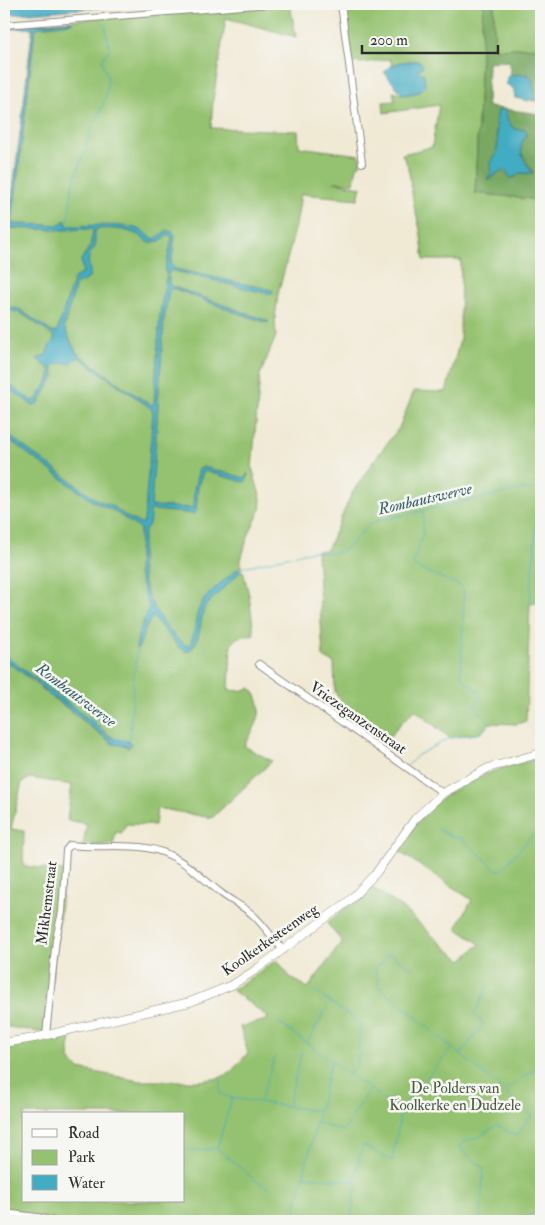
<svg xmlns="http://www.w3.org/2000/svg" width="545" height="1225" viewBox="0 0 545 1225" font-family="'IM FELL Double Pica',serif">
	<rect width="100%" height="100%" fill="#f6f6f2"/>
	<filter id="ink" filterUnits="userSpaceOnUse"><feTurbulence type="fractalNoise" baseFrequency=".02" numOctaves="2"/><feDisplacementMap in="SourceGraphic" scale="10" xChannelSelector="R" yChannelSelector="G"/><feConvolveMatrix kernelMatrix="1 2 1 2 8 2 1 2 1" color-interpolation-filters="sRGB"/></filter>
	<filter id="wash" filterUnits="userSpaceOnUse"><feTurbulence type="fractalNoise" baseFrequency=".0096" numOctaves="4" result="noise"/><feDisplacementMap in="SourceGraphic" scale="20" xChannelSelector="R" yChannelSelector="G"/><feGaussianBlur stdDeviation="1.12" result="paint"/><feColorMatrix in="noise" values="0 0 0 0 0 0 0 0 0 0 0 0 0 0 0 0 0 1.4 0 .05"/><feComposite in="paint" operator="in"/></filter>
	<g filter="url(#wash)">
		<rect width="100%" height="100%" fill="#f0e9d4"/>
		<path fill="#95c270" stroke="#60764e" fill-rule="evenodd" d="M290,4l6,33 -70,-19 -13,82 -2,28 87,3 1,16 61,8v10l-3,1 -3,17 -20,-1 27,5 -3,12 -57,-5 -5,32 -18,68 -3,25 1,17 -16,39 -8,93 9,31 -1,12 -12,25 -7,24v7l-2,4h4l6,24 5,39 -18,4 -5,7 -2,45 10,1 12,-3c17,22 5,37 -7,58l28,15 -60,57 -55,-10 -2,17 -29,-1 -4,9 -6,-1 -3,13h-30l4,-21 -20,-4 5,-35 -41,-7 -9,4 -11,47 13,2 -1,35 40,5 -2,34 -16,128 -41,-7v-366c17,10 31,24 47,36 21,16 41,32 62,48l15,-3c-21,0 -28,-18 -45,-26l-79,-60v-429l6,-1 23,-202z
			M343,4h140l-8,189 66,7v403l-11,1 -4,117 -9,3 -27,-1 -9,10 -31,5 -35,-28 -14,13 -20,24 -40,-27 -1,-7 2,-10 -7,-11 -1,-29 -11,-6 -6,-106 10,-1 25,-57 23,-34 24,-31 15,-37 32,1 14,-52 1,-80h-37l-4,-31 -6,-23 -6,-40 -6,-12 30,-7 7,-42 -55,8 -1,-11 12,-1 -2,-9 13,3 13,-3v-20l-2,-1 2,-2 -4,-8 -15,1 -8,4 -2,-7 -26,4 -15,-1z
			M494,4h47v43l-47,2z
			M535,759l6,5v454l-6,-4 -19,7h-459l-53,-9v-165l68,-14c-3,16 -7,25 7,36l60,12h61l19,-3 11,-5 18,-20 -8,-26 26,-7 2,-3 -36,-27 45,-30 13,17 18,11 34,-46 -15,-19 23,-19 19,-19c11,8 23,15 33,23 21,17 38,37 60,52l18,-16 -24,-16 16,-28 -75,-50c9,-12 18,-26 28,-37 32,-32 68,-43 110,-54zM24,1114h160v87h-160z"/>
		<path fill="#78a862" stroke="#526a46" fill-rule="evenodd" d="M483,4h11v45l47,-2v153l-66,-7zM509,61l1,14 17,-1 6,25 -1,2h8l-1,13 -50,-7 -2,-4 1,-41zM505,114c4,10 9,19 20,15l-4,17v6l12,21h-13l-6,5c-9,-6 -16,-11 -23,1v-17l5,-7 2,-12 -2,-13z"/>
		<path fill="#42acc2" stroke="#366c76" d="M4,4h142l-142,11z
			M72,21v2l-34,4 -3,4 -23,193 47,1 6,-5 2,6c24,0 48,-3 71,3 7,2 10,8 17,10l12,-9 7,3 1,2 -4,29 4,5 97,21 1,2 -4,2 -99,-24 -1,4 -3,1 -1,-5 7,-32 -3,-4 -9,7 -12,2c-12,-14 -33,-15 -51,-14l-2,3v15c-14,15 0,23 -7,32 -3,3 -8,3 -12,5l-12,43 12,25 46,34 30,19 2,-2 6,-88 6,-38h3v8l99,36v2l-36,-12 -57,-22h-4l-2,2 -5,28 -13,187 42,2 1,-20 5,-19 4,-2 42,11 2,-4h1l-1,6 -3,2 -40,-11 -6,14 -2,27 -2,2 -40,-4h-4v2c0,3 0,8 -1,12 -1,2 -3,4 -4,6 -2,7 -2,16 -3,23 -4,34 16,71 43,92h4c7,-10 5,-23 9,-34 7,-19 27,-30 40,-43l2,4 -34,33c-8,14 -3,40 -20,47l-8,-6 -26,-30 -7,14 -6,17 -3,2 2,-14 11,-27 -11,-35 2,-44 -28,-19 -20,-9 -88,-65v-4l93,68 14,5 16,12 14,7 3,-2 9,-109 -1,-4 -72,-51h-4l-5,5 -16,1 -2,3 1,10 -16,27 -6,1 -22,-16 -6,3v-5l5,-3 23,17 4,-1 13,-20 2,-10 -14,-11 10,-5c0,-7 6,-11 8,-17l-34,-24 -17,-4v-3l15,3 33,23h5l16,-51 1,-3 9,-5 -2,-13 9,-14 3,-15 -3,-2 -24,1 -62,-2v-4l5,-2 24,-194 -29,1v-2z
			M415,61h5l3,5 -6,5 7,3 1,12 -6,6 -16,3 -19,-23c8,-9 19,-11 31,-11z
			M527,74l5,4 3,18 -2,3 -5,2 -13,-3 -2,-10 -7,-4 1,-7 3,-2z
			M502,109l4,2c0,11 7,22 19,18l2,6c-12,13 -3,26 6,38h-13l-9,6 -5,-8h-6l-13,10 4,-9v-10l5,-7 2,-12 -2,-22 2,-10z
			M4,655l79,60c12,5 18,17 29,23 7,3 14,1 19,6l-3,5 -1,-3 -14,-2 -42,-34 -22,-15 -13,-13 -32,-22z"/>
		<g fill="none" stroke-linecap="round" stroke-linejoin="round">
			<path stroke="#42acc2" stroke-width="1" d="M67,227l5,-39 18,-54 16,-37 2,-19 -6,-18 8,-12 -6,-25
				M541,326v8
				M541,386l-2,103 -9,114h11
				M238,571l6,-4 68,-16 15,2 14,-1 19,-17 7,-9 10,-5 145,-32h17
				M4,655l14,10
				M24,669l6,5
				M36,678l10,8
				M61,697l19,15
				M83,714l11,8
				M112,738l16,3 2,-5 4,-63 4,-25
				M407,766l11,-11 32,-17 31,-5 9,-10 -16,-17 7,-10 -1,-3 -19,-16 3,-87 -5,-5 -44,-18 -2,-3 10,-31v-22
				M438,829l14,8 9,1 36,32h4l4,-4 27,-31 9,6
				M413,969l-24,-16 -7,10 -7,5 4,19 123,102 39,35
				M313,990l47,33 -2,41 -8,9
				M279,1023l120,87 53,-62
				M308,1041l19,-34
				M461,1054l23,-30 -10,-9 15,-30
				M507,1089l32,-23 -2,-2
				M232,1098l86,13
				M260,1101l15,-44
				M288,1106l14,-55
				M317,1123l27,8 22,-37 3,-4
				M184,1148l7,3 26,-3 39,33 13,7
				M217,1148l15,-50 -12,-4 1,-14
				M303,1176l51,5 3,3 -7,37
				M354,1181l9,-36 29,16 8,-44 -1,-6
				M294,1216l37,-155
				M480,1221l4,-53 -22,-17 -2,-6 3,-3 16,-5 18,-12 19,11 15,-20
				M520,1221l11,-5 10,3"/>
		</g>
	</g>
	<g filter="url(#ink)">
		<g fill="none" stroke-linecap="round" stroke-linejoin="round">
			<defs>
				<path id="minor" d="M341,4l21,159
					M4,25l265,-21
					M259,664l184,129
					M46,1035l10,-96 6,-27 4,-62 4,-5c26,3 51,-1 77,3 31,5 50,26 74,45 10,8 22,13 32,22 11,10 20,24 30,35
					M4,1213l33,4 17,4"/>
				<path id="major" d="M4,1043l30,-5 156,-36 42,-17 22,-14 95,-70 27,-28 39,-54 28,-26 45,-25 53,-15"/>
			</defs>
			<use href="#minor" stroke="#8e8a80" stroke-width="8"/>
			<use href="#major" stroke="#8e8a80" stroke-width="9"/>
			<use href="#minor" stroke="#fff" stroke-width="6"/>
			<use href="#major" stroke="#fff" stroke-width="8"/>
		</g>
	</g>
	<g text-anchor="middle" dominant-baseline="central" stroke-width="5" stroke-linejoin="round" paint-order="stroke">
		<g font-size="15" fill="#2b2b2b" stroke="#f6f6f2">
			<text transform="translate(358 718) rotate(35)">Vriezeganzenstraat</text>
			<text transform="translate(47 903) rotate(-83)">Mikhemstraat</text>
			<text transform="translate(270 940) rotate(-35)">Koolkerkesteenweg</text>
		</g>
		<g font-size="15" fill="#4b5840" stroke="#f6f6f2">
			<text x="455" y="1088">De Polders van<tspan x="455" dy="17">Koolkerke en Dudzele</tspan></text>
		</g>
		<g font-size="16" font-style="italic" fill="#345f67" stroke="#f6f6f2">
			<text transform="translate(425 499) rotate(-13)">Rombautswerve</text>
			<text transform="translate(76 695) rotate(37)">Rombautswerve</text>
		</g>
	</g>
	<rect width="545" height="1225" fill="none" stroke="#f6f6f2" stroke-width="20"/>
	<rect x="22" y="1112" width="162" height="90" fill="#f6f6f2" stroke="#a5a5a2"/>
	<rect x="32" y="1129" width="25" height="8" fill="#ffffff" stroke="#a5a5a2"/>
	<text x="68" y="1138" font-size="15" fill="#2b2b2b">Road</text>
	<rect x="32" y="1150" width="25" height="15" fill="#95c270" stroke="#a5a5a2"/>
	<text x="68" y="1162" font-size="15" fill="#2b2b2b">Park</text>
	<rect x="32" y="1175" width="25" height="15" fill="#42acc2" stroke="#a5a5a2"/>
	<text x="68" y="1188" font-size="15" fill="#2b2b2b">Water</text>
	<path d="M362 45v8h136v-8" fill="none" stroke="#2b2b2b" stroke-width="2.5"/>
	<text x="370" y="45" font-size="15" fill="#2b2b2b" stroke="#f6f6f2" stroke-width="4" paint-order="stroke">200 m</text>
</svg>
